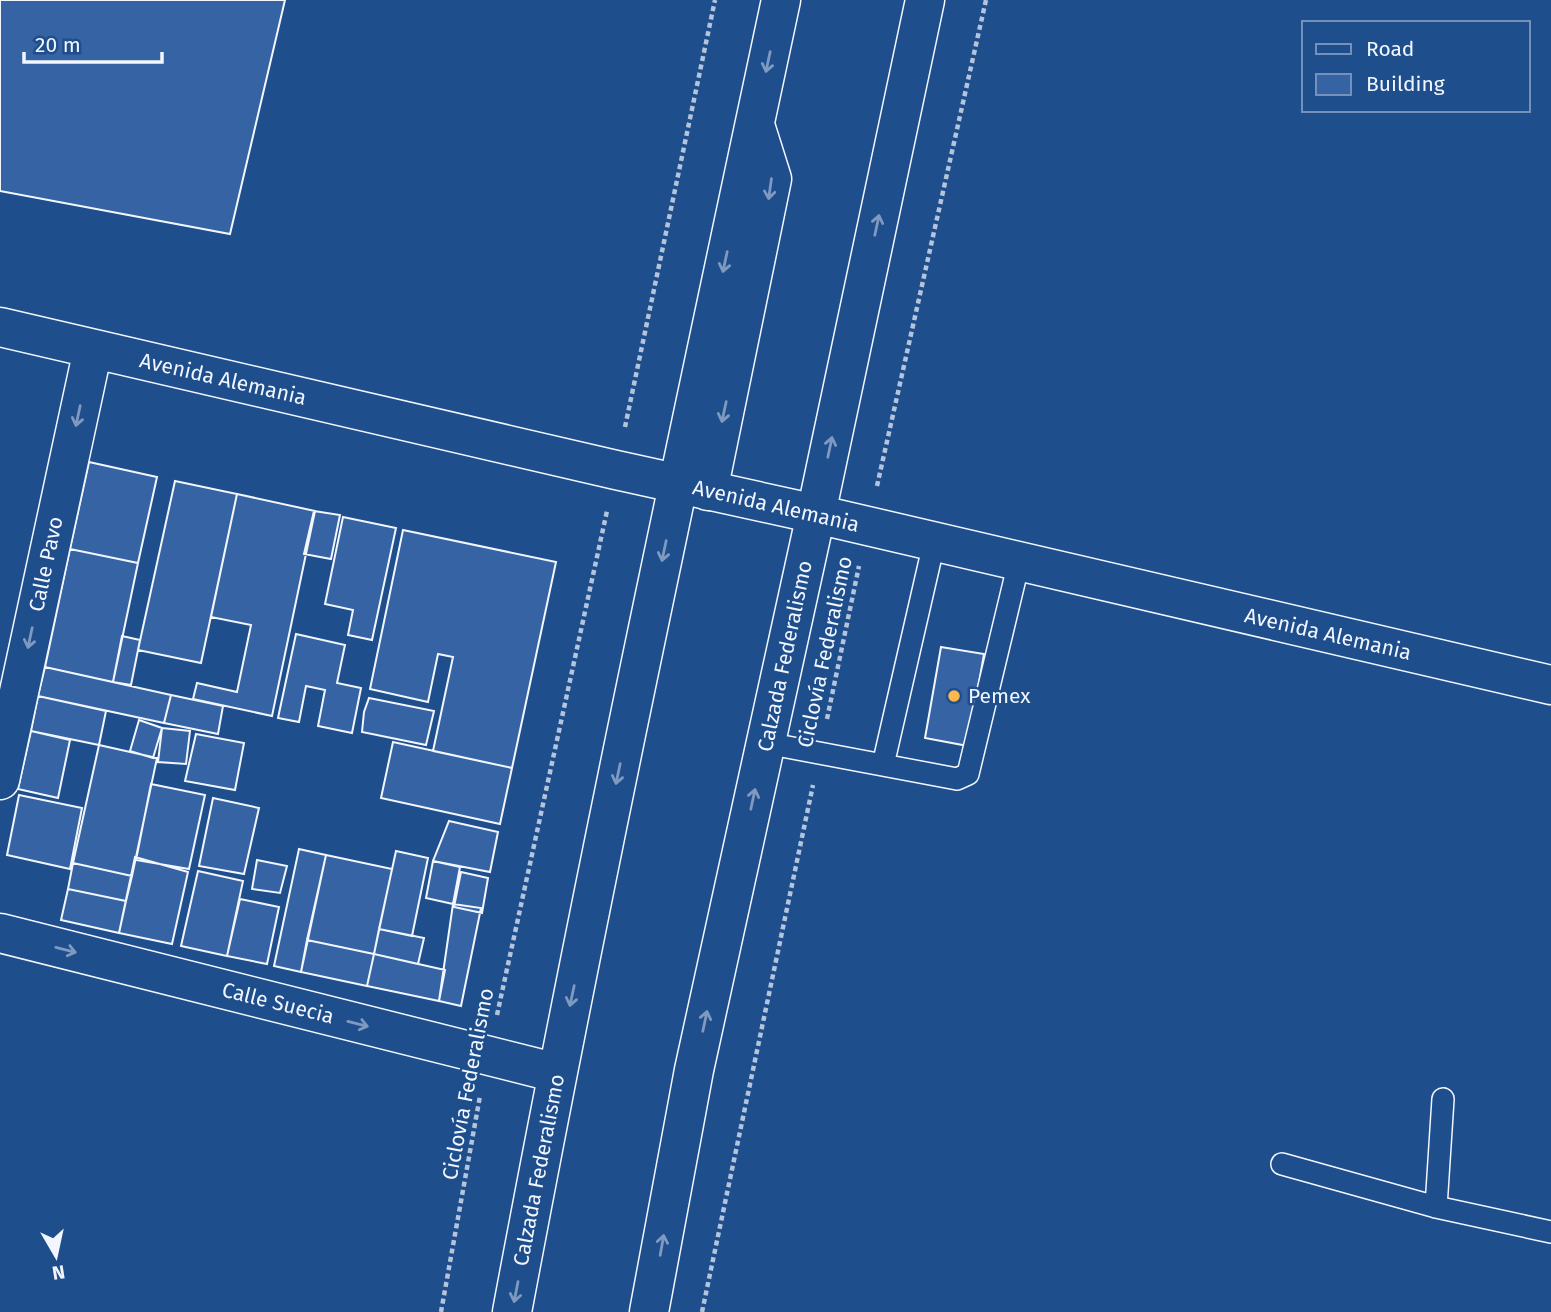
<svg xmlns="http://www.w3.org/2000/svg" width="1551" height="1312" viewBox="0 0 1551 1312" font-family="'Fira Sans',sans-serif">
	<rect width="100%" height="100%" fill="#1f4e8c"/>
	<path fill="#3563a3" stroke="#f2f6ff" stroke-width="2" d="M0,0h285l-55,234 -230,-43z
		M89,462l68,15 -19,86 -68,-14z
		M175,481l62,13 -36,169 -63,-13z
		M237,494l78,17 -43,205 -79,-17 4,-16 40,9 14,-67 -40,-8z
		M314,511l26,4 -9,44 -27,-5z
		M343,517l53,11 -24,112 -24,-5 5,-25 -28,-6z
		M403,530l153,32 -44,206 -79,-17 20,-94 -15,-3 -10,48 -58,-13z
		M70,549l68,14 -25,119 -68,-15z
		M296,634l49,11 -8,38 24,5 -9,45 -34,-7 7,-36 -19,-4 -7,36 -21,-4z
		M122,636l18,4 -9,45 -18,-3z
		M941,647l43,7 -16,92 -43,-8z
		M45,667l126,28 -7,28 -126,-27z
		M171,695l52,11 -5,28 -54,-11z
		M38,696l68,15 -7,34 -68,-14z
		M369,698l65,13 -8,34 -64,-13 2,-20z
		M139,720l23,8 -9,30 -23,-7z
		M162,728l28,3 -4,33 -28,-2z
		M31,731l39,9 -12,58 -40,-9z
		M196,734l48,9 -9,47 -50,-9z
		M393,742l119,26 -12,56 -119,-26z
		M99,745l58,13 -25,118 -59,-13z
		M151,784l54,11 -16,74 -53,-9z
		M19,795l63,13 -12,61 -63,-14z
		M213,798l46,10 -15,66 -45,-8z
		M449,821l49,11 -8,40 -57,-11z
		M299,849l27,6 -25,117 -27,-6z
		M396,851l32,7 -16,78 -33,-7z
		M326,855l66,14 -18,85 -67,-14z
		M135,857l53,15 -16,72 -53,-11z
		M257,860l30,6 -7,27 -28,-4z
		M433,861l27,6 -7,37 -27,-6z
		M73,863l59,13 -6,25 -58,-12z
		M198,871l45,10 -16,75 -46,-10z
		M461,872l27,6 -6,35 -28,-6z
		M68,889l58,12 -7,32 -58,-13z
		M240,899l39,8 -12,57 -40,-8z
		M453,904l28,4 -20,98 -22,-5z
		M379,929l45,9 -6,26 -44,-10z
		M307,940l67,14 -7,32 -66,-14z
		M374,954l71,16 -6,31 -72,-15z"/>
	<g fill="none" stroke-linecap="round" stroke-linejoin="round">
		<defs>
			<path id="lane" d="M766,743l191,36 11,-5 51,-212
				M883,765l51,-222
				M1282,1164l154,43 115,25
				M1436,1207l7,-108"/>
			<path id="street" d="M0,327l616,143 200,44 735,171
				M0,780l93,-431
				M0,933l557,140"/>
			<path id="primary" d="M708,491l64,-312 -17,-54
				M512,1312c82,-439 176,-875 269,-1312
				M649,1312l45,-242 122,-556 109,-514"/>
		</defs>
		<use href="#lane" stroke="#f2f6ff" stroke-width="24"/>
		<use href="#street" stroke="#f2f6ff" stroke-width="41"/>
		<use href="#primary" stroke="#f2f6ff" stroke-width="41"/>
		<path stroke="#b3c4dc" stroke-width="4.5" stroke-dasharray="5 3.5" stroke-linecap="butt" d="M625,427l90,-427
			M877,486l109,-486
			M827,719l32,-153
			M497,1015l110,-504
			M441,1312l39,-216
			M702,1312l111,-527"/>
		<use href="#lane" stroke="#1f4e8c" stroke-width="21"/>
		<use href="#street" stroke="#1f4e8c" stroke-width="38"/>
		<use href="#primary" stroke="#1f4e8c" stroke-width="38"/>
	</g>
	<defs><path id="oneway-shaft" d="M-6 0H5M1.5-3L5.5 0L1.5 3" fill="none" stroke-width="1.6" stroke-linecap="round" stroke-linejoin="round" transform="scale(1.75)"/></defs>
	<g stroke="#7e9ac0">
		<use href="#oneway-shaft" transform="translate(768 62) rotate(102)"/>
		<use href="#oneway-shaft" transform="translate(770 189) rotate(98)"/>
		<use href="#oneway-shaft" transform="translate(877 225) rotate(-78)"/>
		<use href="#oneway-shaft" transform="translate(725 262) rotate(102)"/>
		<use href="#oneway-shaft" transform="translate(724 412) rotate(102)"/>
		<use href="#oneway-shaft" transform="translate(78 416) rotate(102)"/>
		<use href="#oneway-shaft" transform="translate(830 447) rotate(-78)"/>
		<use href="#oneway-shaft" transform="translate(664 551) rotate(102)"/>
		<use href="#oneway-shaft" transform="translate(30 638) rotate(102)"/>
		<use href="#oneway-shaft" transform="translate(618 774) rotate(102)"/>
		<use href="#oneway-shaft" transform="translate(753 799) rotate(-78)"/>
		<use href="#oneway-shaft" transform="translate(66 950) rotate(14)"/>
		<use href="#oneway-shaft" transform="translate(572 996) rotate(102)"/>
		<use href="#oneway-shaft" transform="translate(705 1021) rotate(-78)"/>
		<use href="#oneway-shaft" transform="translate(358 1024) rotate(14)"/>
		<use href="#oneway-shaft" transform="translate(662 1245) rotate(-80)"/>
		<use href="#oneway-shaft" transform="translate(516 1292) rotate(101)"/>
	</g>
	<circle fill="#ffb74d" stroke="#1f4e8c" stroke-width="2.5" cx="954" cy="696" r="7"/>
	<g text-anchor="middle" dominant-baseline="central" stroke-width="5" stroke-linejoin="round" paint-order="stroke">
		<g font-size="21" fill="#f2f6ff" stroke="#1f4e8c">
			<text transform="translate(223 379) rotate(13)">Avenida Alemania</text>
			<text transform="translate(776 506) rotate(13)">Avenida Alemania</text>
			<text transform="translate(46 564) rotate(-78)">Calle Pavo</text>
			<text transform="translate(1328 634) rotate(13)">Avenida Alemania</text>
			<text transform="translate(825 652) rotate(-78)">Ciclovía Federalismo</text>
			<text transform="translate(785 656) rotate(-78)">Calzada Federalismo</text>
			<text transform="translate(278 1003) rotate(14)">Calle Suecia</text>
			<text transform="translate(468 1084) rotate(-79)">Ciclovía Federalismo</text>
			<text transform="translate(539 1170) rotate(-79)">Calzada Federalismo</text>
		</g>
		<g font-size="21" fill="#f2f6ff" stroke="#1f4e8c" text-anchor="start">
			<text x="968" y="696">Pemex</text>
		</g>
	</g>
	<rect x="1302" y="21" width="228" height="91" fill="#1f4e8c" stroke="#7391ba" stroke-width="2"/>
	<rect x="1316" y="44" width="35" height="10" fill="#1f4e8c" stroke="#7391ba" stroke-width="2"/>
	<text x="1366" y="56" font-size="21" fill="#f2f6ff">Road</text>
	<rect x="1316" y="74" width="35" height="21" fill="#3563a3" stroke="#7391ba" stroke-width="2"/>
	<text x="1366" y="91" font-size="21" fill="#f2f6ff">Building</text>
	<g transform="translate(56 1256) rotate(171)" stroke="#1f4e8c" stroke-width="5" paint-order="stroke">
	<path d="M0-5L12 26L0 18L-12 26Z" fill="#f2f6ff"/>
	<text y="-10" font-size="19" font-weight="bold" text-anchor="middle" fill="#f2f6ff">N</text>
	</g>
	<path d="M24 52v10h138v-10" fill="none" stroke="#f2f6ff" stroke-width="3.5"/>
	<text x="35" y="52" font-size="21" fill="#f2f6ff" stroke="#1f4e8c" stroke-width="5" paint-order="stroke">20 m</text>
</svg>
